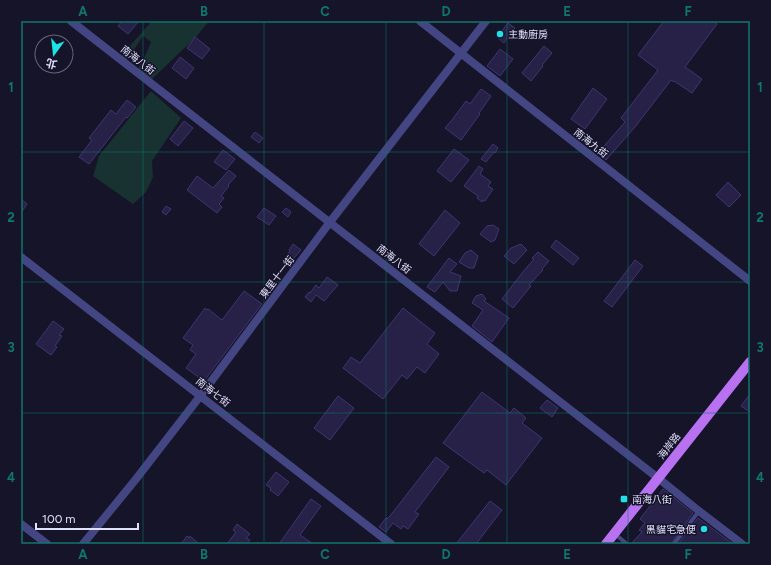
<svg xmlns="http://www.w3.org/2000/svg" width="771" height="565" viewBox="0 0 771 565" font-family="Figtree,'Noto Sans TC',sans-serif">
	<rect width="100%" height="100%" fill="#161429"/>
	<path fill="#173230" d="M152,21h57l-13,16 -45,43 -13,-11 8,-15 5,-12 -8,-6 -16,24 -6,-4z
		M151,91l30,27 -29,43 1,16 -7,15 -13,12 -40,-28 6,-20z"/>
	<path fill="#272148" stroke="#3e3672" d="M122,21h17l-11,13 -10,-8z
		M664,21h48l5,3 -32,43 17,12 -10,14 -18,-12v1l-3,-2 -36,47 -29,33 -8,-7 27,-31 -4,-4 37,-48 -20,-15z
		M508,23l7,5 -4,5 1,1 -4,5 -1,-1 -3,5 -7,-6z
		M195,37l15,12 -8,10 -15,-11z
		M544,46l8,7 -10,12 1,1 -12,15 -9,-8z
		M500,49l13,10 -13,17 -13,-10z
		M180,57l14,11 -8,11 -14,-11z
		M593,88l14,11 -22,30 -14,-10z
		M481,89l10,7 -12,17 1,1 -19,26 -16,-12 7,-8 14,-19 4,3z
		M127,100l9,7 -9,11 -1,-1 -37,47 -10,-7 13,-17 -3,-2 22,-28 5,4z
		M184,121l9,7 -15,18 -8,-7z
		M255,132l8,6 -4,5 -8,-6z
		M493,144l5,4 -3,5 -1,-1 -8,10 -5,-3z
		M454,149l15,11 -18,22 -14,-11z
		M223,150l12,9 -9,11 -12,-8z
		M479,166l4,3 -3,5 11,8 -3,4 5,3 -8,12 -2,-1 -1,2 -5,-4 1,-2 -14,-10z
		M229,170l7,6 -8,9 1,1 -8,10 3,2 -5,6 3,3 -5,6 -30,-23 10,-14 16,12z
		M728,182l13,13 -12,12 -13,-12z
		M21,199l6,5 -6,9z
		M166,206l5,3 -5,6 -4,-3z
		M264,208l12,8 -7,9 -12,-8z
		M286,208l5,4 -3,5 -6,-5z
		M445,210l15,13 -26,33 -15,-12z
		M493,225l6,4 -4,11 -4,2 -11,-8 7,-8z
		M556,240l23,18 -6,7 -22,-18z
		M293,244l8,6 -13,15 -5,-4 7,-10 -1,-1z
		M521,244l6,6 -13,14 -10,-8 7,-8z
		M471,250l7,6 -4,12h-5l-10,-6 6,-9z
		M538,252l11,9 -7,8 1,1 -14,15 2,1 -18,22 -11,-9 20,-26 12,-14 -2,-1z
		M449,258l8,6 -7,8 11,4 -4,15h-7l-7,-9 -8,10 -8,-5z
		M635,260l8,6 -31,41 -8,-6z
		M327,277l11,8 -14,16 -8,-6 -5,7 -6,-5 4,-5 1,1 6,-8 3,3z
		M244,291l18,13 -58,77 -18,-13 10,-14 -6,-4 3,-5 -10,-7 22,-30 2,2 1,-1 14,11z
		M482,294l4,5 -2,2 25,17 -17,24 -20,-16 11,-16 -11,-7 4,-7z
		M403,308l32,25 -8,11 12,10 -14,19 -8,-6 -10,12 -5,-4 -19,24 -40,-31 8,-11 9,6z
		M53,321l11,8 -5,6 3,1 -7,10 2,1 -6,8 -15,-11z
		M482,392l28,21 4,-5 12,10 -4,5 20,15 -36,47 -19,-15 -3,3 -41,-30z
		M750,394v18l-9,-6z
		M338,396l16,12 -24,32 -16,-12z
		M547,400l11,8 -6,9 -12,-9z
		M436,457l13,10 -34,45 4,2 -11,15 -5,-3 -2,3 -8,-6 -7,9 -7,-5 7,-9 1,1 3,-3z
		M276,472l13,10 -11,14 -8,-6 1,-2 -5,-3z
		M663,489l30,24 -22,31h-40l11,-12 -3,-2 6,-7 -5,-4z
		M311,499l10,7 -21,29 13,9h-34z
		M490,501l12,9 -26,34h-20z
		M698,518l35,26h-55z
		M237,524l13,10 -4,4 4,2 -3,4h-20l9,-12 -3,-2z
		M187,536l2,2 1,-2 9,8h-18z"/>
	<g fill="none" stroke-linecap="round" stroke-linejoin="round">
		<path stroke="#444583" stroke-width="4" d="M615,534l12,10
			M674,544l25,-33"/>
		<path stroke="#444583" stroke-width="8" d="M71,21l587,457 41,33 43,33
			M420,21l330,260
			M21,257l370,287
			M21,524l26,20
			M83,544l53,-65 65,-84 129,-173 156,-201"/>
		<path stroke="#b871f0" stroke-width="10" d="M606,544l144,-182"/>
	</g>
	<path fill="none" stroke="#0f766e" stroke-width="1" stroke-opacity="0.55" d="M143,21v523M264,21v523M386,21v523M507,21v523M628,21v523M21,152h729M21,282h729M21,413h729"/>
	<g fill="#1fe1e8" stroke="#161429" stroke-width="1.5">
		<circle cx="500" cy="34" r="4"/>
		<rect x="620" y="495" width="8" height="8" rx="2"/>
		<circle cx="704" cy="529" r="4"/>
	</g>
	<g text-anchor="middle" dominant-baseline="central" stroke-width="3" stroke-linejoin="round" paint-order="stroke">
		<g font-size="10" fill="#e0dffc" stroke="#161429" text-anchor="start">
			<text x="508" y="34">主動廚房</text>
			<text x="632" y="499">南海八街</text>
			<text x="696" y="529" text-anchor="end">黑貓宅急便</text>
		</g>
		<g font-size="10" fill="#e0dffc" stroke="#161429">
			<text transform="translate(138 60) rotate(38)">南海八街</text>
			<text transform="translate(591 143) rotate(38)">南海九街</text>
			<text transform="translate(394 259) rotate(38)">南海八街</text>
			<text transform="translate(277 277) rotate(-53)">東里十一街</text>
			<text transform="translate(213 392) rotate(38)">南海七街</text>
			<text transform="translate(669 446) rotate(-52)">海岸路</text>
		</g>
	</g>
	<rect width="771" height="565" fill="none" stroke="#161429" stroke-width="44"/>
	<g transform="translate(54 54) rotate(195)"><circle r="19" fill="#161429" stroke="#67657d"/>
	<path d="M0-3L7 15L0 10L-7 15Z" fill="#1fe1e8"/>
	<text y="-6" font-size="11" font-weight="bold" text-anchor="middle" fill="#e0dffc">北</text>
	</g>
	<path d="M36 523v6h102v-6" fill="none" stroke="#e0dffc" stroke-width="2"/>
	<text x="42" y="523" font-size="12" fill="#e0dffc" stroke="#161429" stroke-width="3" paint-order="stroke">100 m</text>
	<rect x="22" y="22" width="727" height="521" fill="none" stroke="#0f766e" stroke-width="1.5"/>
	<g font-size="13" text-anchor="middle" font-weight="bold" fill="#0f766e">
		<text x="83" y="16">A</text>
		<text x="204" y="16">B</text>
		<text x="325" y="16">C</text>
		<text x="446" y="16">D</text>
		<text x="567" y="16">E</text>
		<text x="688" y="16">F</text>
		<text x="11" y="92">1</text>
		<text x="760" y="92">1</text>
		<text x="11" y="222">2</text>
		<text x="760" y="222">2</text>
		<text x="11" y="352">3</text>
		<text x="760" y="352">3</text>
		<text x="11" y="482">4</text>
		<text x="760" y="482">4</text>
		<text x="83" y="559">A</text>
		<text x="204" y="559">B</text>
		<text x="325" y="559">C</text>
		<text x="446" y="559">D</text>
		<text x="567" y="559">E</text>
		<text x="688" y="559">F</text>
	</g>
</svg>
